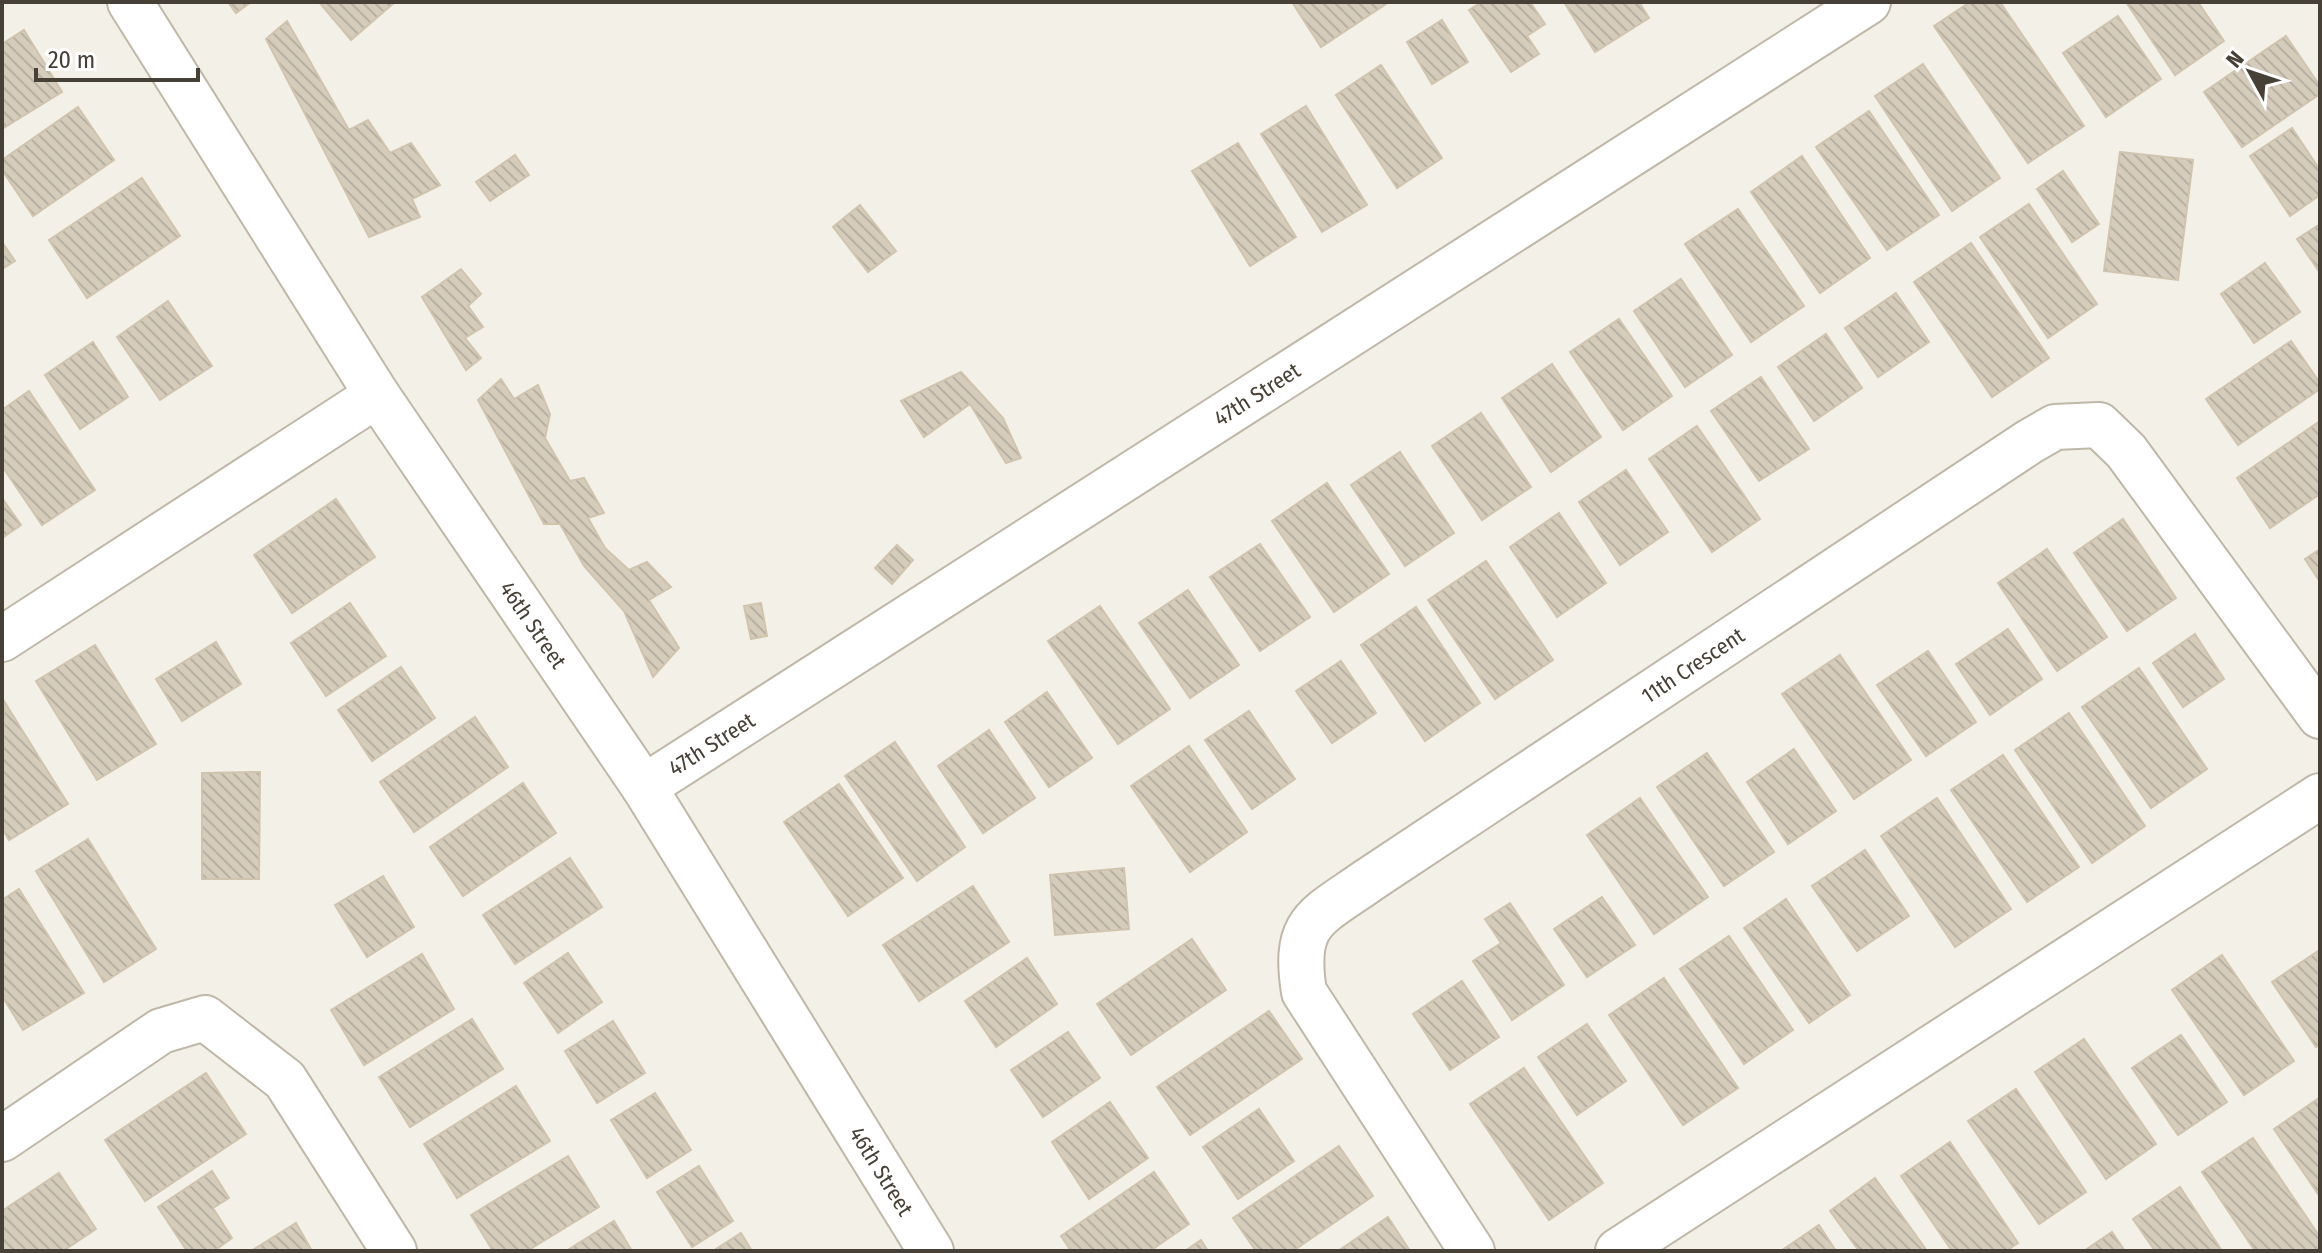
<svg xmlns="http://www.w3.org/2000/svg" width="2322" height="1253" viewBox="0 0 2322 1253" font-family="'Fira Sans Condensed',sans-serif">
	<defs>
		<pattern id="building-back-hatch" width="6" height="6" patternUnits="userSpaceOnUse" patternTransform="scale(2)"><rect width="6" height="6" fill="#d5ccbc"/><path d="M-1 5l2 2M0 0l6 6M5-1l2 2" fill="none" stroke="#b8b0a2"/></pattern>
	</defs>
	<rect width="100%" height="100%" fill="#f3f0e7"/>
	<path fill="url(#building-back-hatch)" stroke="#d0c4af" stroke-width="2" d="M228,2h23l-15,11z
		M319,2h76l-44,38z
		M1292,2h97l-68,45z
		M1482,2h48l15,22 -18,12 12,18 -28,18 -42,-62z
		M1564,2h75l10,16 -54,34z
		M1970,2h30l84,124 -56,37 -94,-137z
		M2126,2h72l26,39 -49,34z
		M2118,16l43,63 -55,38 -43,-64z
		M1442,20l26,42 -36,22 -25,-42z
		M287,21l62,109 19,-10 22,33 21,-10 29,42 -28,14 8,18 -51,20 -103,-198z
		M24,30l38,62 -60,37v-85z
		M2286,36l34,50v8l-78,53 -38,-55z
		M1923,64l77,114 -48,33 -77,-115z
		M1381,65l61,93 -45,30 -61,-93z
		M1306,106l61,99 -45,27 -61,-98z
		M78,107l36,53 -81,56 -31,-46v-10z
		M1869,111l70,104 -52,35 -71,-103z
		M2292,128l28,42v25l-30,21 -40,-60z
		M1238,143l58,94 -46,29 -58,-95z
		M2120,152l73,8 -15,120 -74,-9z
		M515,155l14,20 -39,26 -14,-19z
		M1802,156l68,102 -50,35 -69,-101z
		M2063,171l36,53 -27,18 -35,-53z
		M142,178l38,58 -93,62 -38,-58z
		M2029,204l68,100 -49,34 -68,-101z
		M860,205l36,46 -28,21 -35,-45z
		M1738,209l66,97 -53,36 -66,-98z
		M2320,224v49l-23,-34z
		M2,242l13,19 -13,8z
		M1971,243l78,115 -57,39 -78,-115z
		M2265,263l35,49 -46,31 -33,-49z
		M461,269l20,25 -13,12 15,21 -18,11 16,20 -15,12 -44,-73z
		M1681,279l51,76 -47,32 -51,-76z
		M1896,293l33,49 -51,35 -33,-49z
		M168,301l44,65 -52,34 -43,-63z
		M1619,319l53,77 -49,34 -53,-78z
		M1826,334l36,54 -48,33 -36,-54z
		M2291,341l29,42v6l-82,56 -32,-46z
		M93,342l35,55 -48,32 -35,-54z
		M1552,364l49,73 -50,35 -49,-74z
		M961,372l42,46 18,40 -15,5 -36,-59 -46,33 -23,-36z
		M1761,377l48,72 -50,32 -48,-70z
		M501,379l13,20 24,-14 12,29 -5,24 25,43 14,-3 20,35 -16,5 17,30 24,22 18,-8 24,25 -22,13 30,48 -26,29 -29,-66 -40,-45 -24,-42h-16l-66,-124z
		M29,391l66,99 -53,35 -40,-59v-56z
		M1481,413l50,74 -49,33 -50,-74z
		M2320,421v73l-50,34 -33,-50z
		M1697,426l63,93 -48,33 -63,-93z
		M1400,452l54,81 -49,33 -54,-81z
		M1626,470l42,62 -48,33 -41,-63z
		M1327,483l62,91 -55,38 -62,-91z
		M2,498l19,27 -19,13z
		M336,499l39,58 -83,56 -38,-58z
		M1559,513l47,70 -49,34 -47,-70z
		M2123,519l53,79 -49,33 -53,-78z
		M1260,544l50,73 -50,34 -50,-74z
		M897,545l16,15 -21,24 -17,-16z
		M2047,549l60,88 -50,34 -59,-88z
		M2320,549v33l-15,-23z
		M1486,561l67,99 -58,39 -67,-99z
		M1188,590l51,75 -49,33 -51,-75z
		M350,603l36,53 -60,40 -35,-53z
		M761,603l6,33 -16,3 -7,-33z
		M1100,606l70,103 -52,35 -70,-103z
		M1416,607l64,96 -55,38 -64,-96z
		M2008,629l34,50 -52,36 -34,-51z
		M2195,634l29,45 -41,28 -30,-44z
		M216,642l25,42 -59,37 -26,-42z
		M95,645l61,99 -59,36 -61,-99z
		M1928,651l48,71 -50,34 -49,-71z
		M1840,655l71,105 -57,39 -72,-105z
		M1341,661l35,52 -44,30 -36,-52z
		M401,667l34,51 -63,43 -34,-51z
		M2139,668l68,101 -56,39 -69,-101z
		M1047,692l45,66 -43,29 -44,-65z
		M4,701l64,103 -59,36 -7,-12z
		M1249,711l46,68 -43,30 -47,-69z
		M2069,713l76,113 -53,37 -77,-113z
		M475,717l33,50 -94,65 -34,-50z
		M989,730l46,68 -52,35 -45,-67z
		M895,742l70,105 -48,34 -72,-105z
		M1189,746l58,86 -57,40 -59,-86z
		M1794,749l42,62 -48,33 -41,-62z
		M1707,753l67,99 -50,34 -67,-99z
		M2003,755l76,112 -52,35 -76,-112z
		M260,772l-1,107h-57v-106z
		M523,783l33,50 -93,63 -33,-49z
		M839,784l64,94 -55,38 -64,-94z
		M1640,798l68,99 -54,37 -67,-99z
		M1937,798l74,111 -56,38 -74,-111z
		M88,839l68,110 -52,33 -68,-111z
		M1865,850l44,66 -52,35 -45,-65z
		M570,858l32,49 -87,57 -32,-49z
		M1124,868l5,61 -74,6 -5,-60z
		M383,876l31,51 -47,30 -32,-52z
		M973,886l36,56 -90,59 -36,-56z
		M19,889l65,104 -61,37 -21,-34v-96z
		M1602,897l33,48 -48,32 -33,-48z
		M1786,899l64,96 -41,28 -65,-95z
		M1510,903l54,82 -52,35 -39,-59 28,-18 -16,-24z
		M1729,936l64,94 -49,34 -64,-95z
		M1192,939l34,51 -95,65 -34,-51z
		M2318,951l2,93 -4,3 -44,-65z
		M568,953l34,49 -44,31 -34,-50z
		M422,954l32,55 -90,56 -33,-55z
		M2222,955l72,106 -50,34 -72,-105z
		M1027,958l30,46 -61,43 -31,-46z
		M1664,978l74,110 -55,37 -74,-110z
		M1462,981l37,56 -49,33 -37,-56z
		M1269,1011l33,48 -112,76 -33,-48z
		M472,1019l31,50 -93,58 -31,-50z
		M613,1021l32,52 -48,30 -32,-52z
		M1587,1024l39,57 -49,34 -39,-58z
		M1068,1032l32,46 -57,39 -32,-47z
		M2181,1035l46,67 -49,33 -46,-67z
		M2084,1039l72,105 -50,35 -71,-107z
		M1524,1068l79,115 -54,37 -79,-116z
		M206,1073l40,61 -101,67 -40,-61z
		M516,1086l34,55 -93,57 -33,-54z
		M2016,1089l70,103 -47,32 -71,-103z
		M655,1093l36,57 -44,28 -36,-58z
		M2319,1098l1,1v98l-46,-68z
		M1110,1102l38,56 -59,41 -37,-57z
		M1259,1109l35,52 -56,38 -35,-52z
		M2253,1138l67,99v14h-65l-53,-79z
		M1950,1142l68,101 -12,8h-54l-51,-75z
		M1339,1146l34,50 -80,55h-37l-23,-33z
		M568,1156l31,51 -72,44h-34l-22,-36z
		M699,1166l34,55 -41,26 -35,-55z
		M212,1171l17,27 -16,10 19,30 -18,13h-27l-29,-44z
		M1154,1172l35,52 -39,27h-79l-10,-15z
		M59,1173l37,56 -33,22h-61v-40z
		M1875,1178l52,73h-68l-29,-40z
		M2180,1187l42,64h-67l-22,-32z
		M1388,1217l22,34h-72z
		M614,1221l18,30h-66z
		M296,1223l16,28h-61z
		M1819,1225l17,26h-55z
		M2112,1232l13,19h-41z
		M741,1233l11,18h-39z
		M1201,1240l7,11h-23z"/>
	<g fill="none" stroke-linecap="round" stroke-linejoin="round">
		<defs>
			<g id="minor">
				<path id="s1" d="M130,2l247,393 267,392 287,464"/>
				<path d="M2,639l375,-244"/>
				<path id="s2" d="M644,787l1224,-785"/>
				<path d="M2,1139l159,-108 44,-13 80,62 109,171"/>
				<path id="s3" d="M1472,1251l-168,-259c-11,-71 11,-74 65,-112l660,-438 26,-15 44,-2 27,26 194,265"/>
				<path d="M1618,1251l702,-455"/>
			</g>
		</defs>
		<use href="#minor" stroke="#bfb8a9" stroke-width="48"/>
		<use href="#minor" stroke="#fff" stroke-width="44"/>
	</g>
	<g text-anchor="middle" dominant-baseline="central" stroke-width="8" stroke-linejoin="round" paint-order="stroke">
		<g font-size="22" fill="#464036" stroke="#fff">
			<text stroke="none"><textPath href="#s2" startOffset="728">47th Street</textPath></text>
			<text stroke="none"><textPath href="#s1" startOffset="742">46th Street</textPath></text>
			<text stroke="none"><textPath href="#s3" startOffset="840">11th Crescent</textPath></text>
			<text stroke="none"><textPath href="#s2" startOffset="80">47th Street</textPath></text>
			<text stroke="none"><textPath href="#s1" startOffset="1390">46th Street</textPath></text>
		</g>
	</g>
	<rect width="2322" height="1253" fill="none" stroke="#464036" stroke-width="8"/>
	<g transform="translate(2250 72) rotate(310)" stroke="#ffffff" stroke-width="6" paint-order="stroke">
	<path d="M0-6L14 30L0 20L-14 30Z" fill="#464036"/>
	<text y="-12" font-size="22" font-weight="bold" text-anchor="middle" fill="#464036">N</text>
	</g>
	<path d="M36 68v12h162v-12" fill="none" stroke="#464036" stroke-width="4"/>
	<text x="48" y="68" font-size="24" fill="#464036" stroke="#ffffff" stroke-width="6" paint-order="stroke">20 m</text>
</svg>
